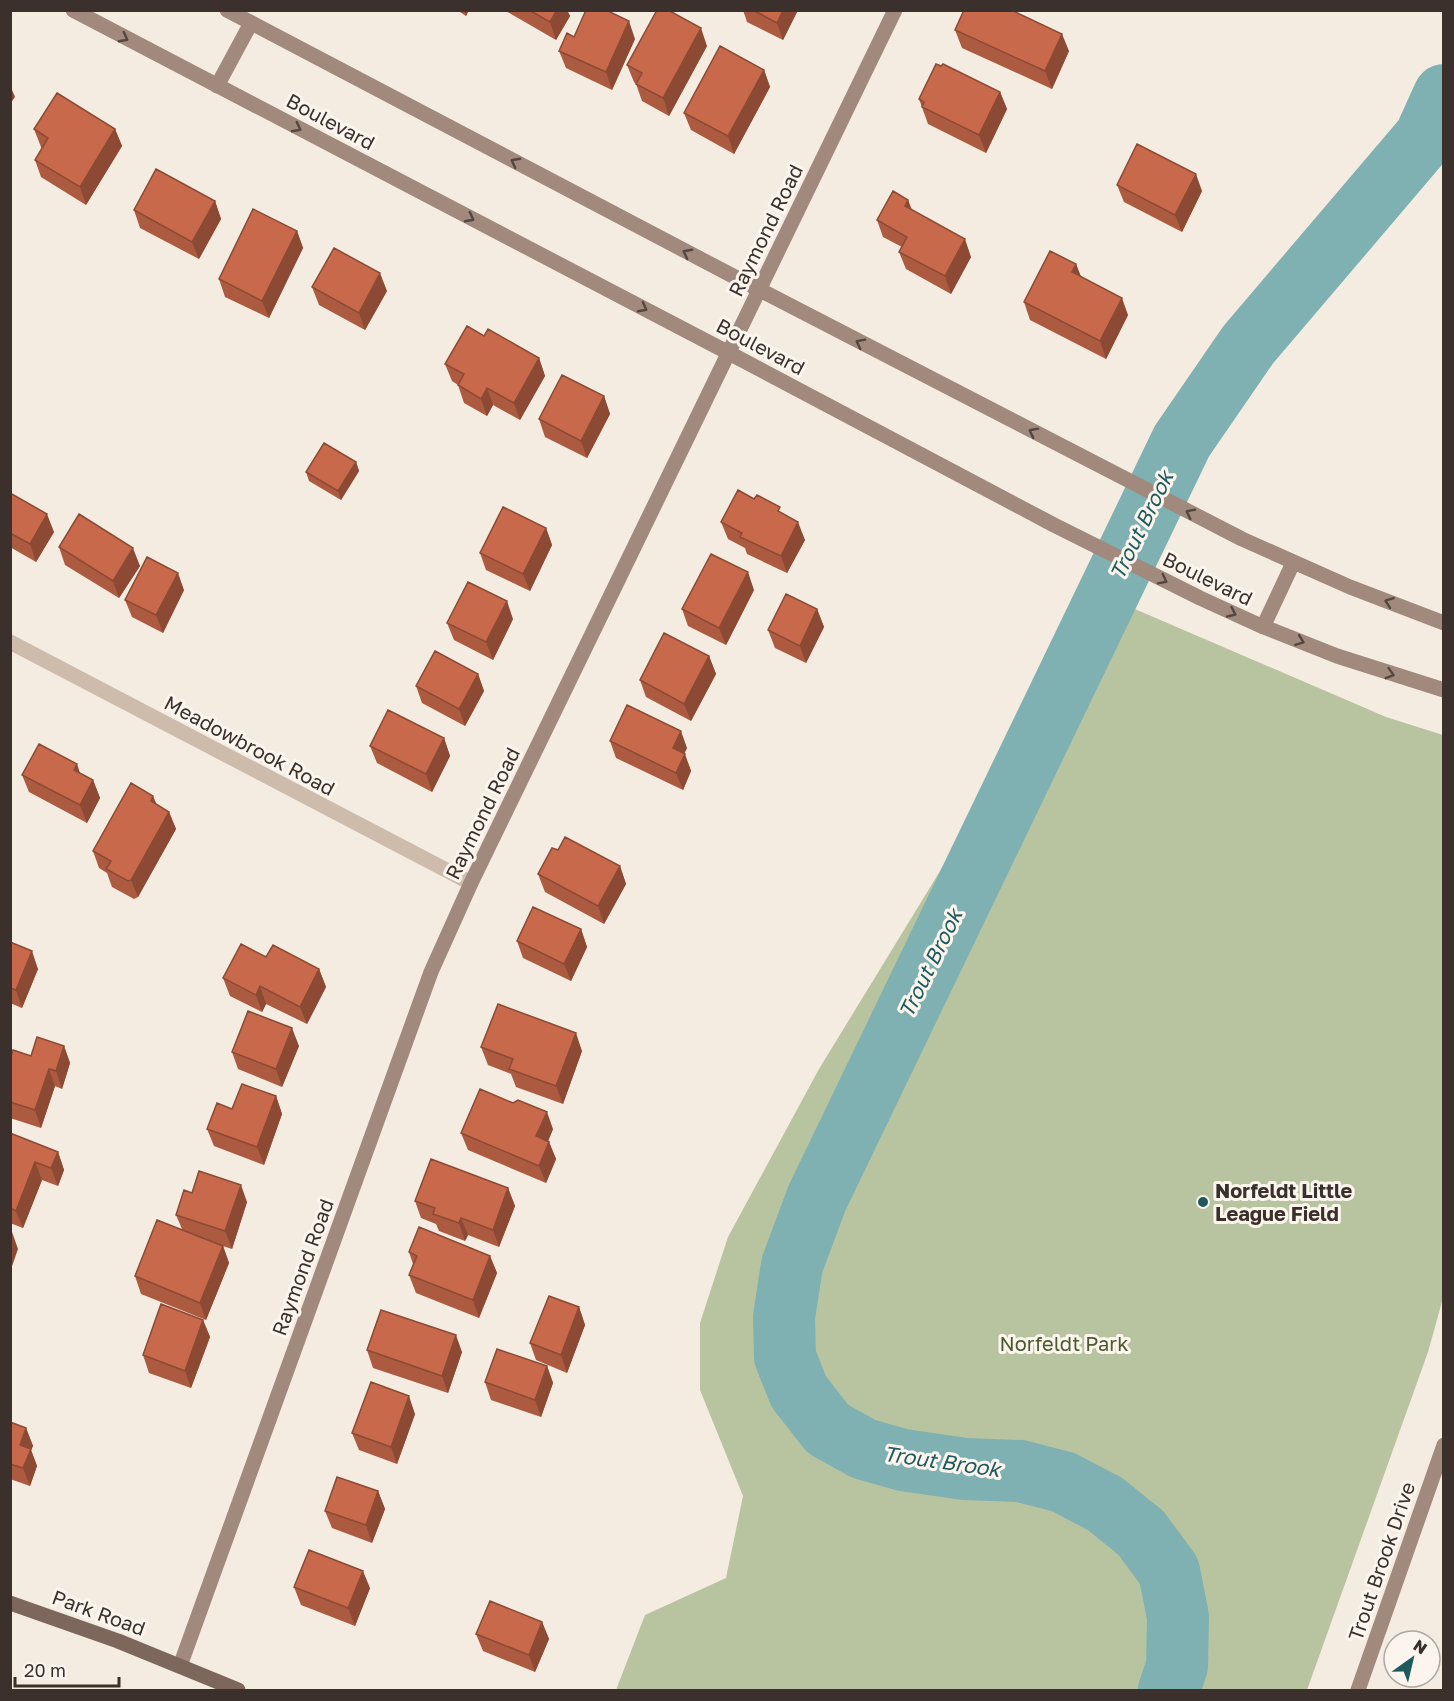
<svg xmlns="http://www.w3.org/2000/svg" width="1454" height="1701" viewBox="0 0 1454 1701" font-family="'Golos Text',sans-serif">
	<rect width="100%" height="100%" fill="#f4ebe1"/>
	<path fill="#b8c4a0" d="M1079,585l307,132 57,18v563l-15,54 -121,338h-691l29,-75 81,-37 17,-82 -43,-106v-67l28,-86 91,-168 151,-247z"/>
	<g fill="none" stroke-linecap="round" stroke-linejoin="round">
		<path stroke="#7fb0b2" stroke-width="62" d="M1169,1690l8,-24 1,-49 -9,-46 -28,-38 -36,-29 -42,-22 -43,-11 -55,-2 -62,-9 -39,-11 -36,-20 -29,-37 -14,-35 -1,-40 8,-52 25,-67 365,-757 66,-96 177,-208 19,-42"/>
		<path stroke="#cdbbac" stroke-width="15" d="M10,642l461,241"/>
		<path stroke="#a18a7d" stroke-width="15" d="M73,10l656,343 325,172 146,73 59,27 78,31 107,34
			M227,10l506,266 509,263 108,48 94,36
			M217,86l34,-63
			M1263,627l30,-64
			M180,1666l251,-694 40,-89 424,-873
			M1358,1690l86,-245"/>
		<path stroke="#7d675c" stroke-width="15" d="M10,1603l108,38 120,49"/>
	</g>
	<path fill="#ac5a40" d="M457,10h12l-3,6z
		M504,10h63l3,6 -14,24z
		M743,10h55l-15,30 -36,-18z
		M955,30l114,21 -17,38 -90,-41z
		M635,39l-23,51 -46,-22 -7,-17z
		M707,46l-38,70 -27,-15 -6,-17 -2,-2 -7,-17z
		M764,70l6,17 -36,67 -43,-24 -7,-17z
		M1000,92l7,17 -21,44 -58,-29 -9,-25z
		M34,129h81l7,17 -36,59 -45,-28 -6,-17 7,-12 -1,-1z
		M1117,185l85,6 -20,41 -58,-30z
		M908,200l4,10 59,47 -20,37 -45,-25 -7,-17 3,-5 -19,-10 -6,-17z
		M215,201l6,18 -22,40 -59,-31 -6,-18z
		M297,231l6,17 -34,70 -44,-21 -6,-18z
		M1076,264l5,13 47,38 -22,44 -76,-39 -6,-18z
		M312,287l75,4 -22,39 -46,-25z
		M484,336l55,22 6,18 -25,44 -27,-15 -6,11 -23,-13 -6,-18 -6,-4 -7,-17z
		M604,396l6,18 -23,44 -42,-21 -6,-18z
		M356,462l3,9 -18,29 -32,-19 -3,-9z
		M10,493l44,39 -18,30 -26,-15z
		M783,514l22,26 -18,33 -40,-19 -2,-6 -17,-9 -7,-17z
		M546,528l6,17 -22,46 -44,-21 -6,-17z
		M59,547l81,19 -21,32 -54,-33z
		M184,590l-21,43 -31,-16 -7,-17z
		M754,590l-28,55 -38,-19 -6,-17z
		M817,609l7,18 -18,36 -31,-15 -7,-18z
		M513,619l-20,41 -39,-20 -7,-17z
		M709,656l7,18 -25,47 -45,-24 -6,-17z
		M478,674l6,17 -19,35 -43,-23 -6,-17z
		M444,738l6,18 -18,36 -55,-29 -7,-17z
		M610,741l77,7 -3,5 7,18 -8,19 -67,-32z
		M80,773l13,7 7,18 -13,25 -58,-31 -7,-17z
		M153,796l3,8 13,8 7,17 -38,68 -4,2 -22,-12 -5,-14 -8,-5 -6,-17z
		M620,866l6,18 -22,40 -59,-32 -7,-18z
		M581,929l6,18 -16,34 -48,-23 -6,-17z
		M10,942l28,27 -16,39 -12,-5z
		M266,957l53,12 7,18 -19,37 -41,-20 -4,8 -32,-16 -7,-18z
		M64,1046l6,17 -8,26 -7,-3 -14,42 -31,-10v-59l21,-3z
		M299,1046l-17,41 -44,-18 -6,-17z
		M481,1047l101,4 -19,53 -47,-17 -5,-13 -23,-9z
		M276,1096l6,18 -18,51 -50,-19 -7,-17z
		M553,1129l-5,12 1,1 7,17 -10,24 -78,-33 -7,-17z
		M10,1133l48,19 6,18 -6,16 -16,-6 -19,48 -13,-5z
		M508,1188l7,18 -16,41 -31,-12 -3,6 -26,-10 -3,-7 -15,-6 -6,-17z
		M192,1193l55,9 -15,47 -15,-5 6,2 6,17 -23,57 -65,-26 -6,-18 47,-47 -6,-14z
		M409,1252l81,4 7,17 -18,45 -63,-25 -7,-18 4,-11z
		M579,1307l6,18 -18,48 -31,-13 -6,-17z
		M203,1320l7,17 -19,51 -42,-15 -6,-18z
		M367,1350l95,2 -14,41 -75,-25z
		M547,1366l6,17 -12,34 -50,-17 -6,-18z
		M415,1414l-18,50 -38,-14 -7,-17z
		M10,1422l16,6 7,18 -2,4 6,16 -7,20 -20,-7z
		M378,1491l7,18 -13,34 -40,-15 -7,-17z
		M294,1587l76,1 -15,38 -54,-21z
		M542,1622l7,17 -14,33 -52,-21 -7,-17z"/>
	<path fill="#8c4a34" d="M464,10h5l-3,6z
		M557,10h10l3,6 -14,24 -6,-18z
		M783,10h15l-15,30 -6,-17z
		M629,21l6,18 -23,51 -6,-18z
		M701,28l6,18 -38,70 -6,-18z
		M1062,34l7,17 -17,38 -7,-18z
		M764,70l6,17 -36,67 -6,-18z
		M10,85l5,12 -5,7z
		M1000,92l7,17 -21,44 -7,-18z
		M115,129l7,17 -36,59 -6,-18z
		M1196,174l6,17 -20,41 -7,-17z
		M908,200l6,17 -9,-11z
		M215,201l6,18 -22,40 -7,-17z
		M297,231l6,17 -34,70 -7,-17z
		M965,239l6,18 -20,37 -6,-18z
		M1076,264l7,18 -11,-10z
		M380,273l7,18 -22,39 -6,-17z
		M1122,298l6,17 -22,44 -6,-18z
		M539,358l6,18 -25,44 -6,-17z
		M487,388l6,17 -6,11 -6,-17z
		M604,396l6,18 -23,44 -6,-17z
		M356,462l3,9 -18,29 -3,-9z
		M47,514l7,18 -18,30 -6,-18z
		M798,522l7,18 -18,33 -6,-17z
		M546,528l6,17 -22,46 -7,-17z
		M133,548l7,18 -21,32 -6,-17z
		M748,572l6,18 -28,55 -7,-17z
		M178,573l6,17 -21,43 -7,-18z
		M507,601l6,18 -20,41 -7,-18z
		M817,609l7,18 -18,36 -6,-17z
		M709,656l7,18 -25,47 -7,-17z
		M478,674l6,17 -19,35 -6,-17z
		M681,731l6,17 -8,17 -6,-17z
		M444,738l6,18 -18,36 -6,-18z
		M685,754l6,17 -8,19 -7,-17z
		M77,764l6,18 -9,-12z
		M93,780l7,18 -13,25 -7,-18z
		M153,796l7,17 -9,-12z
		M169,812l7,17 -38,68 -7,-17z
		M620,866l6,18 -22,40 -6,-18z
		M581,929l6,18 -16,34 -7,-17z
		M32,951l6,18 -16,39 -6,-18z
		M319,969l7,18 -19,37 -7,-17z
		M260,986l6,18 -4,8 -6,-17z
		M292,1028l7,18 -17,41 -6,-18z
		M576,1033l6,18 -19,53 -7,-18z
		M64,1046l6,17 -8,26 -6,-18z
		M49,1069l6,17 -14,42 -6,-18z
		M276,1096l6,18 -18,51 -7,-18z
		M547,1112l6,17 -10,25 -7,-18z
		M549,1142l7,17 -10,24 -7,-17z
		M58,1152l6,18 -6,16 -7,-18z
		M35,1162l7,18 -19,48 -7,-17z
		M241,1185l6,17 -15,47 -7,-18z
		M508,1188l7,18 -16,41 -6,-17z
		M461,1218l7,17 -3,6 -6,-18z
		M12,1232l6,17 -7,20 -1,-34z
		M223,1246l6,17 -23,57 -6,-17z
		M490,1256l7,17 -18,45 -6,-18z
		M579,1307l6,18 -18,48 -6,-18z
		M203,1320l7,17 -19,51 -6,-17z
		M456,1335l6,17 -14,41 -6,-17z
		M547,1366l6,17 -12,34 -6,-17z
		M409,1396l6,18 -18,50 -6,-17z
		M26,1428l7,18 -2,4 6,16 -7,20 -7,-18 -3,-23z
		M378,1491l7,18 -13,34 -6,-18z
		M363,1571l7,17 -15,38 -7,-18z
		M542,1622l7,17 -14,33 -6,-17z"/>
	<path fill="#c8694b" stroke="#8c4a34" stroke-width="1.5" d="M529,10h28l-7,12z
		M586,10h20l23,11 -23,51 -47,-21 8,-18 7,4z
		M657,10h11l33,18 -38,70 -27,-14 6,-11 -15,-8z
		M753,10h30l-6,13z
		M964,10h47l51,24 -17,37 -90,-41z
		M720,46l44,24 -36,66 -44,-23z
		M936,64l5,2 2,-2 57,28 -21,43 -57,-28 2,-5 -5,-3z
		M57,93l58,36 -35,58 -45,-27 13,-22 -14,-9z
		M1137,144l59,30 -21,41 -58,-30z
		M156,169l59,32 -23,41 -58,-32z
		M893,191l15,9 -3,6 60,33 -20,37 -46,-24 8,-15 -30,-17z
		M253,209l44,22 -35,70 -43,-22z
		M334,248l46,25 -21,40 -47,-26z
		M1050,251l26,13 -4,8 50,26 -22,43 -76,-39z
		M467,326l17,10 4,-7 51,29 -25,45 -27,-15 -6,11 -23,-14 6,-11 -19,-10z
		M562,375l42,21 -23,45 -42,-22z
		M324,443l32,19 -18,29 -32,-19z
		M738,490l16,9 3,-4 23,12 -2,4 20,11 -17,34 -41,-19 2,-4 -21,-11z
		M10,493l37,21 -17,30 -20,-11z
		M503,507l43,21 -23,46 -43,-21z
		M79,514l54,34 -20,33 -54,-34z
		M711,554l37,18 -29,56 -37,-19z
		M147,557l31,16 -22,42 -31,-15z
		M468,582l39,19 -21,41 -39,-19z
		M786,594l31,15 -17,37 -32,-16z
		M664,633l45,23 -25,48 -44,-24z
		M435,651l43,23 -19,35 -43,-23z
		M627,705l54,26 -8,17 12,6 -9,19 -66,-32z
		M388,710l56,28 -18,36 -56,-28z
		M39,744l38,20 -3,6 19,10 -13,25 -58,-30z
		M131,783l22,13 -2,5 18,11 -38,68 -3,1 -22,-12 5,-8 -18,-10z
		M565,837l55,29 -22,40 -60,-32 14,-26 6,2z
		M533,907l48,22 -17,35 -47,-23z
		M10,942l22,9 -16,39 -6,-2z
		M241,944l25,13 7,-12 46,24 -19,38 -40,-21 -4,9 -33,-17z
		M498,1004l78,29 -20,53 -47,-17 4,-10 -32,-12z
		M248,1011l44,17 -16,41 -44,-17z
		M37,1037l27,9 -8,25 -7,-2 -14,41 -25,-8v-43l3,-9 18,6z
		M242,1084l34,12 -19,51 -50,-18 10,-26 15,6z
		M480,1089l33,14 5,-3 29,12 -11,24 13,6 -10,24 -78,-33z
		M10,1133l48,19 -7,16 -16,-6 -19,49 -6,-3z
		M431,1159l77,29 -15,42 -32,-12 -2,5 -26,-9 2,-6 -20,-7z
		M199,1171l42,14 -16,46 -49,-16 8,-25 8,3z
		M157,1220l66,26 -23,57 -65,-27z
		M419,1227l71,29 -17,44 -64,-25 8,-19 -8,-4z
		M549,1296l30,11 -18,48 -31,-12z
		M161,1304l42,16 -18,51 -42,-16z
		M381,1310l75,25 -14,41 -75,-26z
		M497,1349l50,17 -12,34 -50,-18z
		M371,1382l38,14 -18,51 -39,-14z
		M10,1422l16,6 -6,17 11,4 -8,19 -13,-4z
		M337,1477l41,14 -12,34 -41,-14z
		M309,1550l54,21 -15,37 -54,-21z
		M490,1601l52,21 -13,33 -53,-21z"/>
	<defs><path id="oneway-chevron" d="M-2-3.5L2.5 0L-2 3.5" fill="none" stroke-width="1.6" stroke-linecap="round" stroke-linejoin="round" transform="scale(1.5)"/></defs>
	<g stroke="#544640">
		<use href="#oneway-chevron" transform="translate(124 38) rotate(28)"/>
		<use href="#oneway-chevron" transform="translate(297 128) rotate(28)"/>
		<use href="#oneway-chevron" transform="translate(515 162) rotate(-152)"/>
		<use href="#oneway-chevron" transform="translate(470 218) rotate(28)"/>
		<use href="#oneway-chevron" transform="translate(687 253) rotate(-152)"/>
		<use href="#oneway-chevron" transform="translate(643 308) rotate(28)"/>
		<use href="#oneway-chevron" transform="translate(860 343) rotate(-153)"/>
		<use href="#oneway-chevron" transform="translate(1033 432) rotate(-153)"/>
		<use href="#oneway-chevron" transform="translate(1190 513) rotate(-153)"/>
		<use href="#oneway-chevron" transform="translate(1163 580) rotate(27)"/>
		<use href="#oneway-chevron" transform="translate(1389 602) rotate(-160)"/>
		<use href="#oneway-chevron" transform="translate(1232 613) rotate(25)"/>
		<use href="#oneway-chevron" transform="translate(1300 641) rotate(21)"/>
		<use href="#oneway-chevron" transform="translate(1390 674) rotate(17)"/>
	</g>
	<circle fill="#1f5a5e" stroke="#fbf5ee" stroke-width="2" cx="1203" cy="1202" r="6"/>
	<g text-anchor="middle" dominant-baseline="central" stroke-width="6" stroke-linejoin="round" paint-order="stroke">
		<g font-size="20" fill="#3b302b" stroke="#fbf5ee">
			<text transform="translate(331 121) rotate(28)">Boulevard</text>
			<text transform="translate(765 230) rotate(-64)">Raymond Road</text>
			<text transform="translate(761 346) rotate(28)">Boulevard</text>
			<text transform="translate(1208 578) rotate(26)">Boulevard</text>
			<text transform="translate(250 745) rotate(28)">Meadowbrook Road</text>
			<text transform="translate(482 813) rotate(-64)">Raymond Road</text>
			<text transform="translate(302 1267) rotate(-70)">Raymond Road</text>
			<text transform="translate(1381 1561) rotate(-71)">Trout Brook Drive</text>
			<text transform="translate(99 1612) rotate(20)">Park Road</text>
		</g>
		<g font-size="20" font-weight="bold" fill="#3b302b" stroke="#fbf5ee" text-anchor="start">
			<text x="1215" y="1190">Norfeldt Little<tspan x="1215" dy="23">League Field</tspan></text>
		</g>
		<g font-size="20" fill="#4a5a2e" stroke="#fbf5ee">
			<text x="1064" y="1343">Norfeldt Park</text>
		</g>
		<g font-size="21" font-style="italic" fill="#1f5a5e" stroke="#fbf5ee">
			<text transform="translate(1141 525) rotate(-64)">Trout Brook</text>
			<text transform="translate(930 963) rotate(-64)">Trout Brook</text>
			<text transform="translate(942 1461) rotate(8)">Trout Brook</text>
		</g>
	</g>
	<rect width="1454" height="1701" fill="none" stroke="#3b302b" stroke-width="24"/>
	<g transform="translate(1412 1659) rotate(34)"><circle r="28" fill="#fbf5ee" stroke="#aea6a0" stroke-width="1.5"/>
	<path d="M0-4.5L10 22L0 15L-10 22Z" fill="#1f5a5e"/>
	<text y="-9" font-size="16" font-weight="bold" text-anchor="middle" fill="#3b302b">N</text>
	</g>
	<path d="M15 1677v9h104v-9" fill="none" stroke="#3b302b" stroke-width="3"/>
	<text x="24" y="1677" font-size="18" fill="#3b302b" stroke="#fbf5ee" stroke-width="4.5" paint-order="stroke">20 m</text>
</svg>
